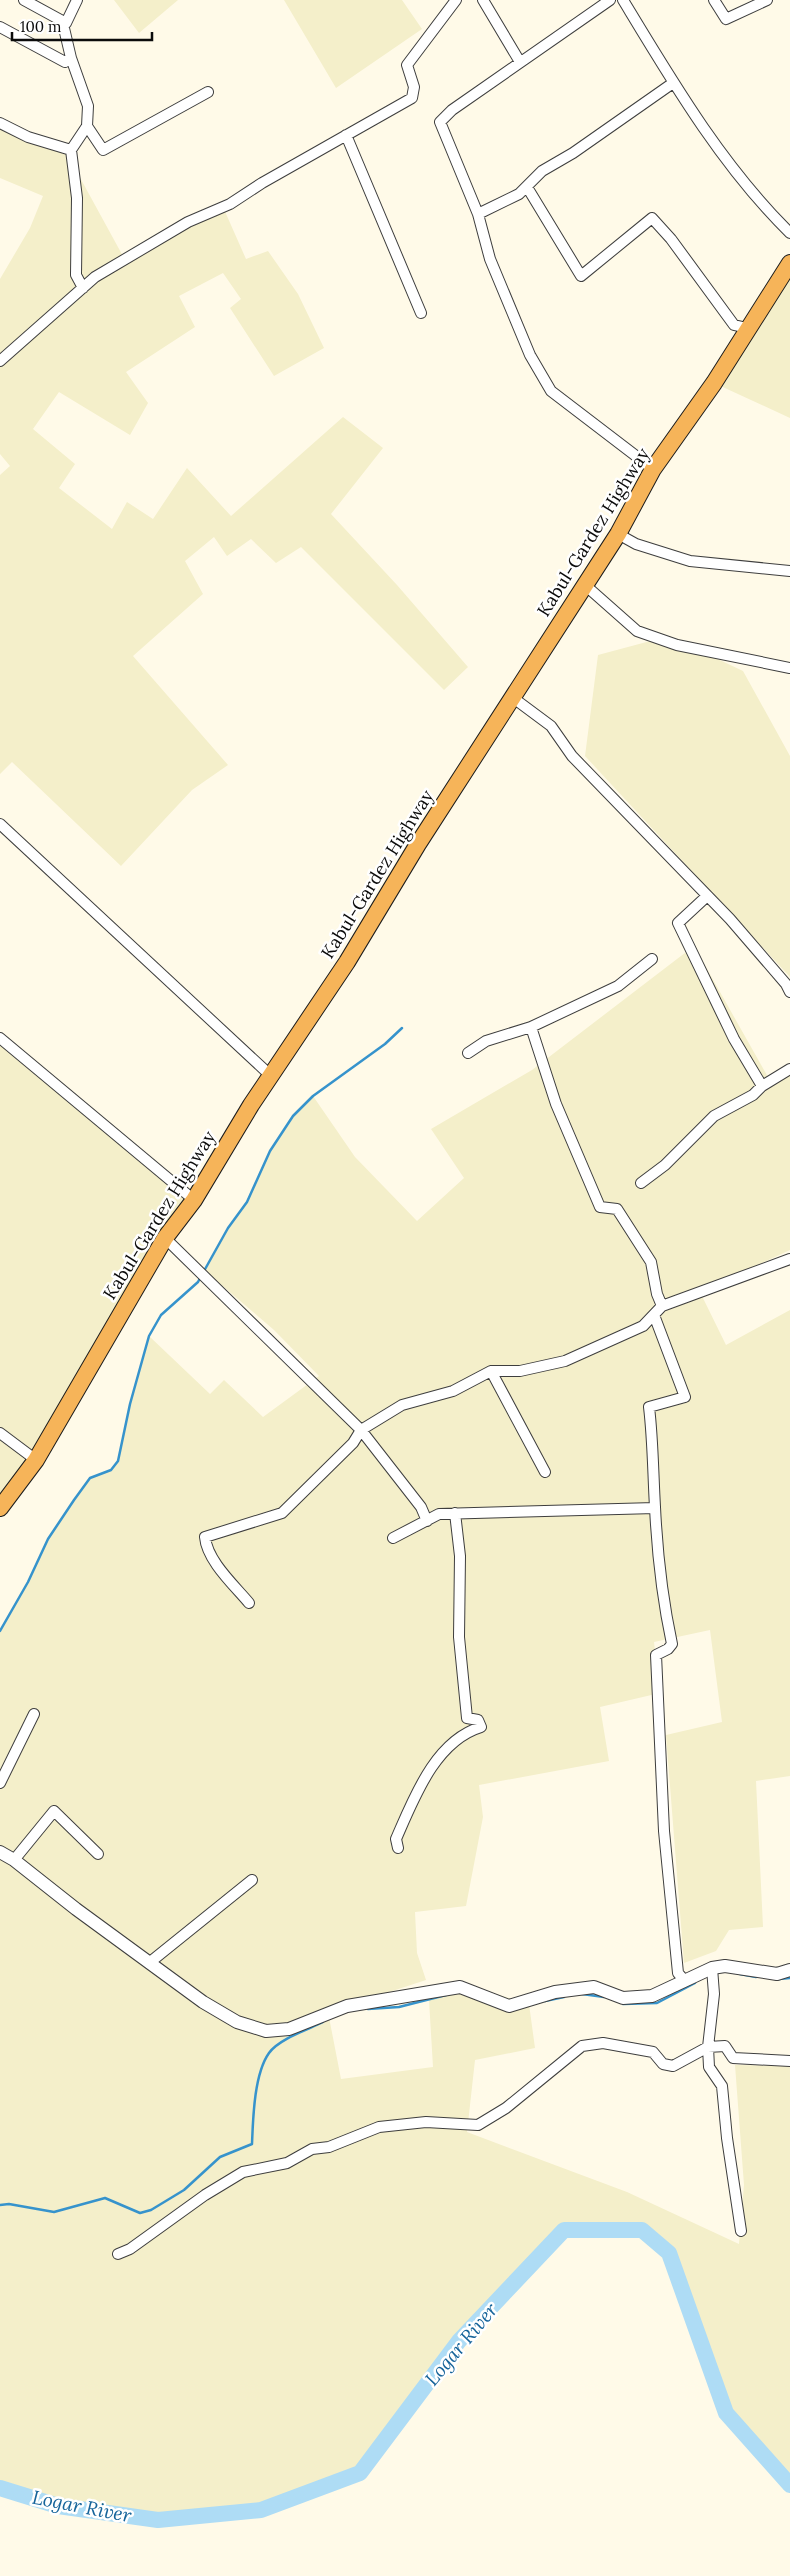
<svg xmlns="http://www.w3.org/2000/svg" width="790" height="2576" viewBox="0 0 790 2576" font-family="Lora,serif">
	<rect width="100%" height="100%" fill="#fffae8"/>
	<path fill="#f4efca" d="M114,0h64l-39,33z
		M284,0h118l20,29 -86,59z
		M0,119l66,33 58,106 99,-51 23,52 22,-8 30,43 26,54 -50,28 -44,-68 11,-9 -18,-26 -44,23 16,31 -69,45 22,31 -18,32 -71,-43 -26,37 42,35 -16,24 53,41 15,-27 26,17 34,-51 44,48 112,-99 40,31 -52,66 66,71 71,82 -24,23 -143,-143 -25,16 -25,-24 -24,17 -13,-19 -29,24 18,33 -70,62 95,109 -36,25 -71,76 -109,-104 -12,12v-299l10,-9 -10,-12v-175l30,-51 13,-32 -43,-18z
		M790,263v155l-76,-35z
		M669,636l74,35 47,85v221l-205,-221 13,-101z
		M694,946l74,131 22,-5v178l-90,42 26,53 64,-35v466l-34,5 7,146 -34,3 -13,21 -32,12 -18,-228 56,-13 -12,-92 -56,12 6,51 -60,14 9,54 -130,24 4,32 -17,89 -51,6 2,41 9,27 -98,32 13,67 92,-12 -4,-67 30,-17 70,21 6,44 -60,12 -8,72 160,60 112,52 5,-59 -9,-120 55,1v419l-64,-72 -57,-160 -27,-23h-78l-105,111 -99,132 -99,37 -103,10 -100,-14 -58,-18v-857l28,-49 20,-43 26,-39 16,-22 21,-8 7,-9 12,-57 19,-68 61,58 14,-14 39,37 56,-41 -45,-46 -70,-60 24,-42 19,-26 23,-51 23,-35 20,-20 42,61 62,64 47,-43 -33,-49 101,-59z
		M0,1039l194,161 -194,308z"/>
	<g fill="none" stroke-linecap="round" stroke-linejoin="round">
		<path stroke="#3693cc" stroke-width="2.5" d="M204,1271l24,-43 19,-26 23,-51 23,-35 20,-20 72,-52 17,-16
			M0,1631l28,-49 20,-43 26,-39 16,-22 21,-8 7,-9 12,-57 19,-68 12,-21 37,-33 3,-6
			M740,1974l16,3
			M779,1979l11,-1
			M582,1994l22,3
			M545,2001l19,-4
			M623,2004l34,-1 38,-20
			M368,2009l31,-2 47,-12
			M0,2205l9,-1 45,8 51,-14 35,15 11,-3 33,-20 36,-33 32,-13c1,-25 2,-70 17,-91 10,-14 40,-24 54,-31"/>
		<path stroke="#aedcf5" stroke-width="16" d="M0,2488l58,18 100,14 103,-10 99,-37 99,-132 105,-111h78l27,23 57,160 64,72"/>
		<defs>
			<path id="minor" d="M24,0l42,23
				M483,0l37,62
				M610,0l-158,110 -12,12 38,92 12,45 40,96 21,36 102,78
				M623,0c49,81 99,166 167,233
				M714,0l12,19 41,-19
				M0,27l65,35 6,-4
				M0,123l28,14 43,13 16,-24 1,-20 -17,-48 -8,-34 3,-1 11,-23
				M87,126l16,24 105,-58
				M346,135l75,178
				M71,150l6,48 -1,77 7,13
				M527,187l54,89 71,-58 19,21 63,86 13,3
				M478,214l41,-20 23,-23 31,-18 100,-70
				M0,361l95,-84 93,-55 42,-18 32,-21 150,-85 2,-11 -7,-22 49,-65
				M618,534l18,10 54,17 100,10
				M585,585l52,46 40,14 113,23
				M512,697l39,29 21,30 158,163 56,65 4,8
				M0,824l270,251
				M706,897l-28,26 56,116 28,47
				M531,1027l25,77 44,103 17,2 34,53 6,32 5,12
				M0,1038l194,162
				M468,1053l18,-12 45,-14 87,-41 34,-27
				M641,1183l24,-18 49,-49 39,-21 9,-9 28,-17
				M165,1238l196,192 60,77 6,14
				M654,1315l31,82 -36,10c4,33 4,66 6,100 2,42 8,95 17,137l-4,5 -12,6 8,176 14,142 6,7
				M491,1371l54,101
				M0,1433l36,27
				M393,1538l46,-24 216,-6
				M249,1603c-14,-17 -42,-42 -44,-66l77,-24 71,-70 8,-13 41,-25 51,-14 38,-20h29l45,-10 78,-35 19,-20 128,-47
				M0,1783l34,-69
				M398,1848l-2,-9c18,-41 39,-98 85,-112l-3,-7 -11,-2 -8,-81 1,-81 -5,-43
				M14,1860l40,-49 44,43
				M149,1963l103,-83
				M712,1968l2,26 -6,53 1,20 13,19 5,52 14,93
				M118,2254l12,-5 75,-54 38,-23 44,-9 25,-14 17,-2 50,-20 47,-5 52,3 28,-17 76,-62 21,-3 50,9 10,12 10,2 35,-19 17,-1 8,12 57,3"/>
			<path id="tertiary" d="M0,1852l14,8 62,49 127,93 34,20 29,9 23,-2 58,-23 113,-19 49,19 46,-14 39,-5 29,11 29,-2 60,-28 13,-2 52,8 13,-4"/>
			<path id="trunk" d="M0,1508l36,-48 129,-222 29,-38 57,-95 96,-143 71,-118 200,-310 35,-65 61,-86 76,-120"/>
		</defs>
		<use href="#minor" stroke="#3e3e3e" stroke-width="12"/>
		<use href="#tertiary" stroke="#3e3e3e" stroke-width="14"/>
		<use href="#trunk" stroke="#1c1c1c" stroke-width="18"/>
		<use href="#minor" stroke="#fff" stroke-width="10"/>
		<use href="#tertiary" stroke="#fff" stroke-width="12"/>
		<use href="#trunk" stroke="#f6b459" stroke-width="16"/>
	</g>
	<g text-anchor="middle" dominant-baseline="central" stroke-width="5" stroke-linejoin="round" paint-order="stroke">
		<g font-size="18" fill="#0b0b0b" stroke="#fff">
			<text transform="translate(593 532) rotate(-58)">Kabul-Gardez Highway</text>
			<text transform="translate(377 874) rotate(-58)">Kabul-Gardez Highway</text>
			<text transform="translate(159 1215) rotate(-58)">Kabul-Gardez Highway</text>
		</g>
		<g font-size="19" font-style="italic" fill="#16649a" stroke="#fff">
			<text transform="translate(461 2344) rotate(-50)">Logar River</text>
			<text transform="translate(82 2506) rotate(11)">Logar River</text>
		</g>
	</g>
	<path d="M12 32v8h140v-8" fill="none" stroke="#0b0b0b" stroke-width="2.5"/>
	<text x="20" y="32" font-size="15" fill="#0b0b0b" stroke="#ffffff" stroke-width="4" paint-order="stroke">100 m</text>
</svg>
